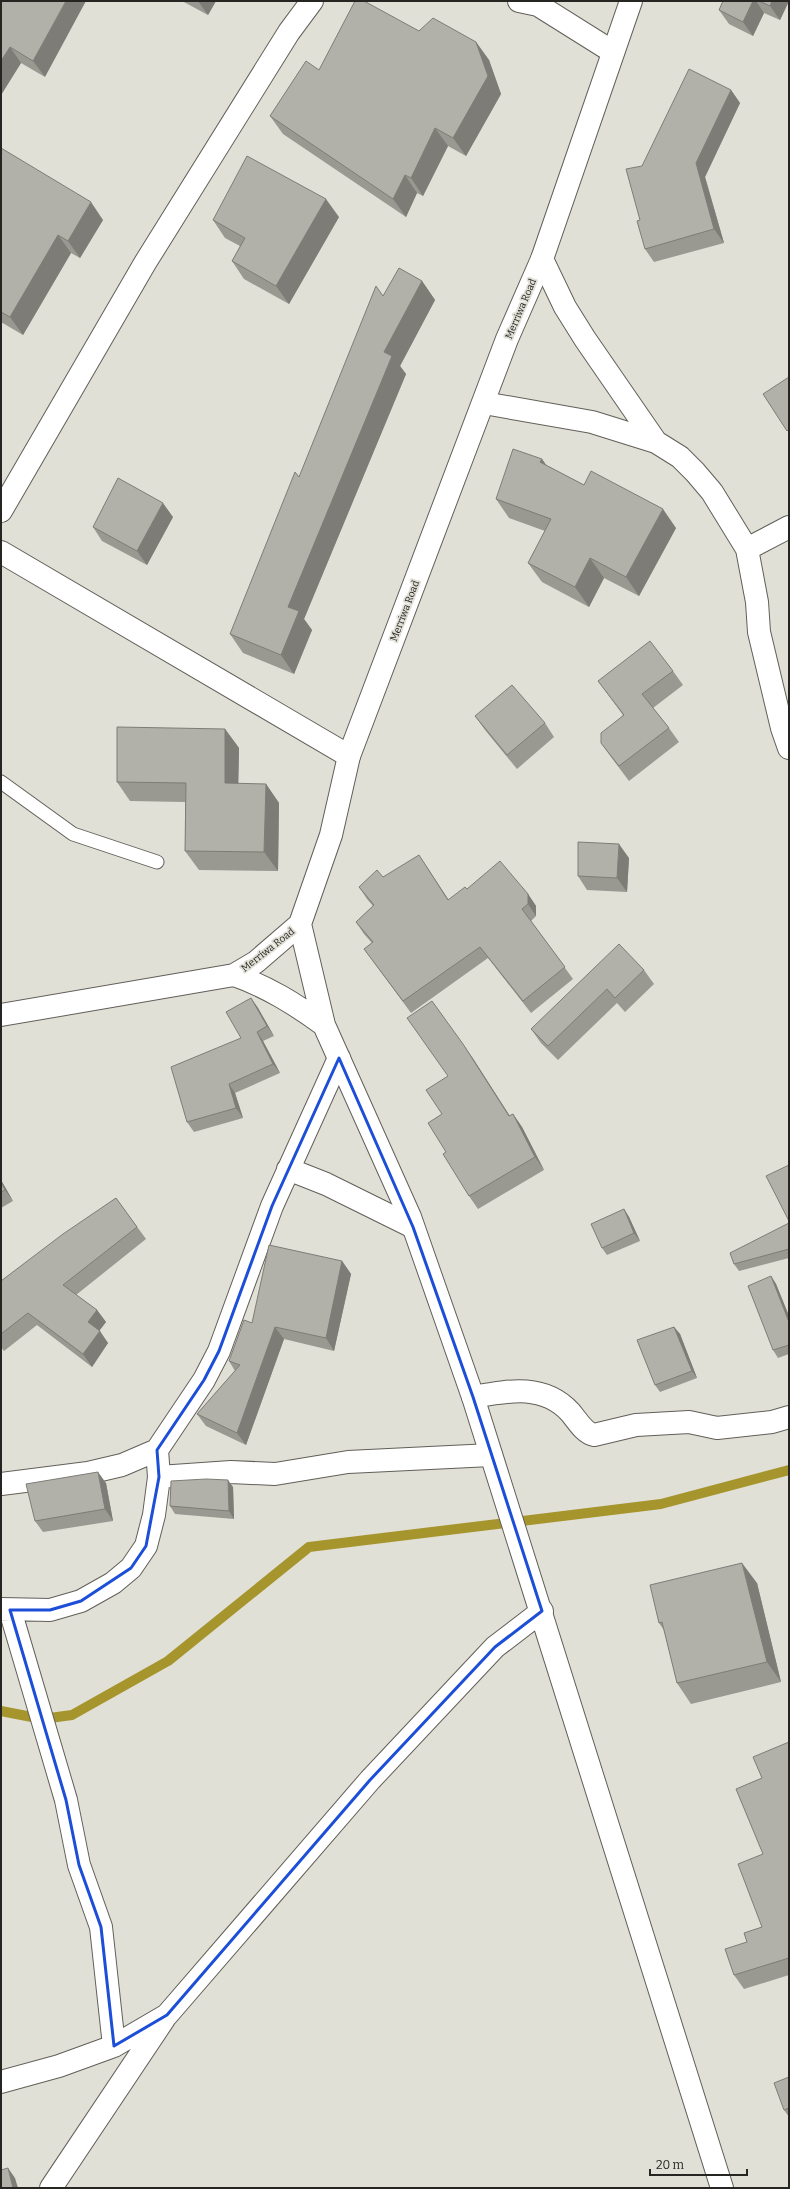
<svg xmlns="http://www.w3.org/2000/svg" width="790" height="2189" viewBox="0 0 790 2189" font-family="Bitter,serif">
	<rect width="100%" height="100%" fill="#e1e0d7"/>
	<g fill="none" stroke-linecap="round" stroke-linejoin="round">
		<path stroke="#a6942d" stroke-width="10" d="M1,1711l41,8 30,-4 96,-54 141,-114 352,-43 128,-34"/>
		<defs>
			<path id="service" d="M1,782l72,52 84,28"/>
			<path id="minor" d="M519,1l19,4 75,47
				M542,259l23,48 20,32 71,103
				M484,403l108,19 64,20 24,15 15,15 17,20 35,57 10,53 2,30 23,96 7,20
				M1,511l144,-248 144,-231 23,-31
				M747,549l42,-22
				M1,552l348,204
				M288,1169l38,15 87,43
				M473,1397c34,-6 70,-14 97,15 7,8 14,21 24,23l42,-10 53,-3 28,6 55,-6 17,-5
				M159,1477l72,-5 44,2 73,-12 143,-7
				M1,1484l87,-11 34,-8 35,-15
				M1,1609l49,1 31,-9 32,-18 18,-15 15,-22 8,-31 5,-38 -2,-27 47,-70 15,-29 53,-145 67,-148
				M10,1610l56,190 13,65 22,62 13,119
				M1,2082l58,-16 55,-20 53,-31 203,-235 125,-133 47,-36
				M51,2188l113,-169"/>
			<path id="tertiary" d="M300,924l24,101 86,192 63,180 249,791
				M234,975c34,12 61,29 90,50
				M1,1015l233,-40 22,-13 44,-38 31,-89 18,-79 158,-417 35,-80 89,-258"/>
		</defs>
		<use href="#service" stroke="#615f58" stroke-width="15"/>
		<use href="#minor" stroke="#615f58" stroke-width="24"/>
		<use href="#tertiary" stroke="#615f58" stroke-width="24"/>
		<use href="#service" stroke="#fff" stroke-width="13"/>
		<use href="#minor" stroke="#fff" stroke-width="22"/>
		<use href="#tertiary" stroke="#fff" stroke-width="22"/>
	</g>
	<path fill="#999891" d="M1,1l44,76 -24,-14 -20,32z
		M182,1h34l-8,14z
		M723,1h66l-9,19 -16,-7 -11,23 -24,-12 -10,-14z
		M419,31l57,11 13,18 12,34 -35,62 -18,-10 -25,50 -6,-3 -11,24 -123,-83 -13,-18 49,-46z
		M731,90l9,13 -35,74 19,66 -70,19 -9,-13 -5,-29 2,-54z
		M1,148l102,72 -23,38 -9,-5 -48,82 -22,-13z
		M339,217l-50,87 -45,-25 -12,-18 8,-15 -15,-8 -12,-18z
		M422,281l13,19 -35,66 6,8 -102,245 8,11 -18,44 -51,-21 -13,-19 153,-338z
		M542,459l4,6 38,20 92,43 -37,68 -35,-18 -15,29 -47,-25 -14,-19 17,-32 -36,-13 -13,-19z
		M173,517l-26,48 -45,-24 -9,-14z
		M673,671l10,14 -30,23 16,20 10,14 -50,39 -18,-24 -10,-14 22,-28 -25,-34z
		M475,716l70,7 9,14 -37,32 -32,-39z
		M225,729l14,19 -1,36h28l13,19 -1,68 -79,-1 -14,-19v-49l-55,-1 -13,-19z
		M629,858l-2,34 -40,-2 -9,-14z
		M427,867l21,33 19,-11 61,5 8,12v10l-5,5 42,58 -42,34 -43,-55 -77,55 -47,-64 8,-6 -8,-9 -8,-12 17,-16 -6,-7 -8,-12 24,-10z
		M644,970l10,14 -29,28 -8,-9 -59,57 -17,-17 -10,-14z
		M251,998l7,10 16,28 -11,5 17,32 -45,20 8,25 -49,14 -7,-10 54,-84z
		M472,1057l38,59 3,-2 9,13 22,43 -66,39 -9,-13 -23,-44 -4,-38 6,-38z
		M1,1180l12,21 -12,7z
		M116,1198l30,41 -70,56 21,15 9,12 -7,9 9,12 -16,24 -55,-42 -33,26 -3,-4v-66z
		M624,1209l5,8 11,24 -33,14 -5,-7z
		M789,1223v35l-50,13 -5,-7z
		M342,1261l9,13 -17,77 -50,-12 -38,106 -40,-19 -9,-12 38,-43 -6,-10z
		M771,1276l5,8 13,32v38l-11,4 -5,-8z
		M674,1327l6,7 17,44 -37,14 -5,-7z
		M106,1483l7,38 -70,11 -8,-11z
		M233,1487l1,32 -59,-5 -5,-8z
		M757,1583l24,99 -90,22 -14,-21 -13,-53 -5,-7z
		M789,1742v233l-45,14 -10,-14 13,-33 15,-15 1,-73 -1,-76z
		M789,2077v40l-5,-7z"/>
	<path fill="#7d7c76" d="M66,1h20l-41,76 -12,-16z
		M198,1h18l-8,14z
		M753,1h3l8,12 -11,23 -10,-14z
		M772,1h17l-9,19 -10,-14z
		M476,42l13,18 12,34 -35,62 -13,-18z
		M10,47l11,16 -20,32v-34z
		M731,90l9,13 -35,74 19,66 -10,-14 -18,-66z
		M435,128l13,18 -25,50 -12,-18z
		M405,175l12,18 -11,24 -13,-18z
		M326,199l13,18 -50,87 -13,-18z
		M91,202l12,18 -23,38 -12,-17z
		M58,235l13,18 -48,82 -13,-18z
		M422,281l13,19 -35,66 6,8 -102,245 8,11 -18,44 -13,-19 7,-48 96,-255z
		M542,459l13,19 -15,-16z
		M163,503l10,14 -26,48 -10,-14z
		M663,509l13,19 -37,68 -13,-19z
		M590,558l14,20 -15,29 -14,-20z
		M225,729l14,19 -1,54 -13,-19z
		M266,784l13,19 -1,68 -14,-19z
		M619,844l10,14 -2,34 -10,-14z
		M419,855l8,12 29,44 -8,-11z
		M528,894l8,12v10l-8,-12z
		M251,998l7,10 16,28 -7,-10z
		M257,1032l6,9 17,32 -7,-9z
		M463,1044l9,13 46,72 -9,-13z
		M229,1084l6,9 8,25 -7,-10z
		M513,1114l9,13 22,43 -9,-13z
		M1,1180l12,21 -8,-11 -4,-8z
		M624,1209l5,8 11,24 -6,-8z
		M342,1261l9,13 -17,77 -8,-13z
		M771,1276l5,8 13,32v6z
		M97,1310l9,12 -10,13 -8,-13z
		M275,1327l9,12 -38,106 -9,-12z
		M674,1327l6,7 17,44 -5,-7z
		M100,1331l8,12 -16,24 -9,-13z
		M98,1472l8,11 7,38 -8,-12z
		M228,1480l5,7 1,32 -5,-8z
		M742,1563l15,20 24,99 -14,-20z
		M8,2168l7,10 3,10h-5z"/>
	<path fill="#b2b1a9" stroke="#7d7c76" d="M1,1h65l-33,60 -23,-14 -9,14z
		M355,1h9l55,30 14,-13 43,24 12,34 -35,62 -18,-10 -24,50 -6,-3 -12,24 -123,-83 36,-55 13,9z
		M723,1h30l-10,21 -24,-12z
		M759,1h13l-2,5z
		M689,69l42,21 -35,73 18,66 -69,20 -8,-28 3,-1 -14,-51 16,-3z
		M1,148l90,54 -23,39 -10,-6 -48,82 -9,-5z
		M247,156l79,43 -50,87 -44,-25 13,-23 -32,-18z
		M399,268l23,13 -38,71 8,4 -104,251 11,4 -18,44 -51,-21 65,-162 4,5 77,-191 7,10z
		M789,377v52l-2,2 -24,-37z
		M513,449l29,10 -2,3 44,23 7,-14 72,38 -37,68 -36,-19 -15,29 -47,-24 23,-44 -55,-20z
		M118,478l45,25 -26,48 -44,-24z
		M650,641l23,30 -31,23 27,34 -50,38 -18,-23v-10l23,-18 -26,-34z
		M512,685l33,38 -38,32 -32,-39z
		M117,727l108,2v54l41,1 -2,68 -79,-1 1,-68 -69,-1z
		M578,842l41,2 -2,34 -39,-2z
		M419,855l29,45 17,-13 2,2 33,-28 28,33v10l-6,5 43,58 -42,34 -43,-54 -77,54 -39,-52 9,-7 -17,-20 18,-17 -15,-18 18,-17 6,7z
		M619,944l25,26 -29,28 -8,-9 -59,57 -17,-17z
		M251,998l16,28 -10,6 16,32 -44,20 7,24 -49,14 -16,-55 70,-29 -15,-26z
		M432,1001l31,43 46,72 4,-2 22,43 -66,39 -26,-42 3,-2 -18,-29 14,-9 -16,-24 22,-14 -41,-58z
		M789,1165v56l-23,-45z
		M1,1182l4,8 -4,2z
		M116,1198l21,29 -74,58 34,25 -9,12 12,9 -17,23 -55,-41 -27,21v-53l62,-47z
		M624,1209l10,24 -32,15 -11,-24z
		M789,1223v26l-55,15 -4,-11z
		M269,1245l73,16 -16,77 -51,-11 -38,106 -40,-19 43,-49 -11,-4 15,-41 8,3z
		M771,1276l18,46v23l-16,5 -25,-64z
		M674,1327l18,44 -37,14 -18,-45z
		M98,1472l7,37 -70,12 -9,-37z
		M206,1479l22,1 1,31 -59,-5 1,-25z
		M742,1563l25,99 -90,21 -15,-61 -3,1 -9,-38z
		M789,1742v216l-55,17 -9,-26 22,-7 -3,-9 18,-6 -24,-63 25,-10 -27,-65 26,-11 -9,-21z
		M789,2077v31l-5,2 -10,-27z
		M8,2168l5,20h-12v-18z"/>
	<path fill="none" stroke="#1d4ed8" stroke-width="3" stroke-linejoin="round" d="M339,1058l74,169 60,170 69,214 -47,36 -125,133 -203,235 -53,31 -13,-119 -22,-62 -13,-65 -56,-190h40l31,-9 50,-33 15,-22 13,-69 -2,-27 47,-70 15,-29 53,-145z"/>
	<g text-anchor="middle" dominant-baseline="central" stroke-width="3.5" stroke-linejoin="round" paint-order="stroke">
		<g font-size="10" fill="#262522" stroke="#e1e0d7">
			<text transform="translate(521 309) rotate(-67)">Merriwa Road</text>
			<text transform="translate(405 611) rotate(-69)">Merriwa Road</text>
			<text transform="translate(268 950) rotate(-38)">Merriwa Road</text>
		</g>
	</g>
	<rect width="790" height="2189" fill="none" stroke="#262522" stroke-width="4"/>
	<path d="M650 2169v6h97v-6" fill="none" stroke="#262522" stroke-width="2"/>
	<text x="656" y="2169" font-size="12" fill="#262522" stroke="#e1e0d7" stroke-width="3" paint-order="stroke">20 m</text>
</svg>
